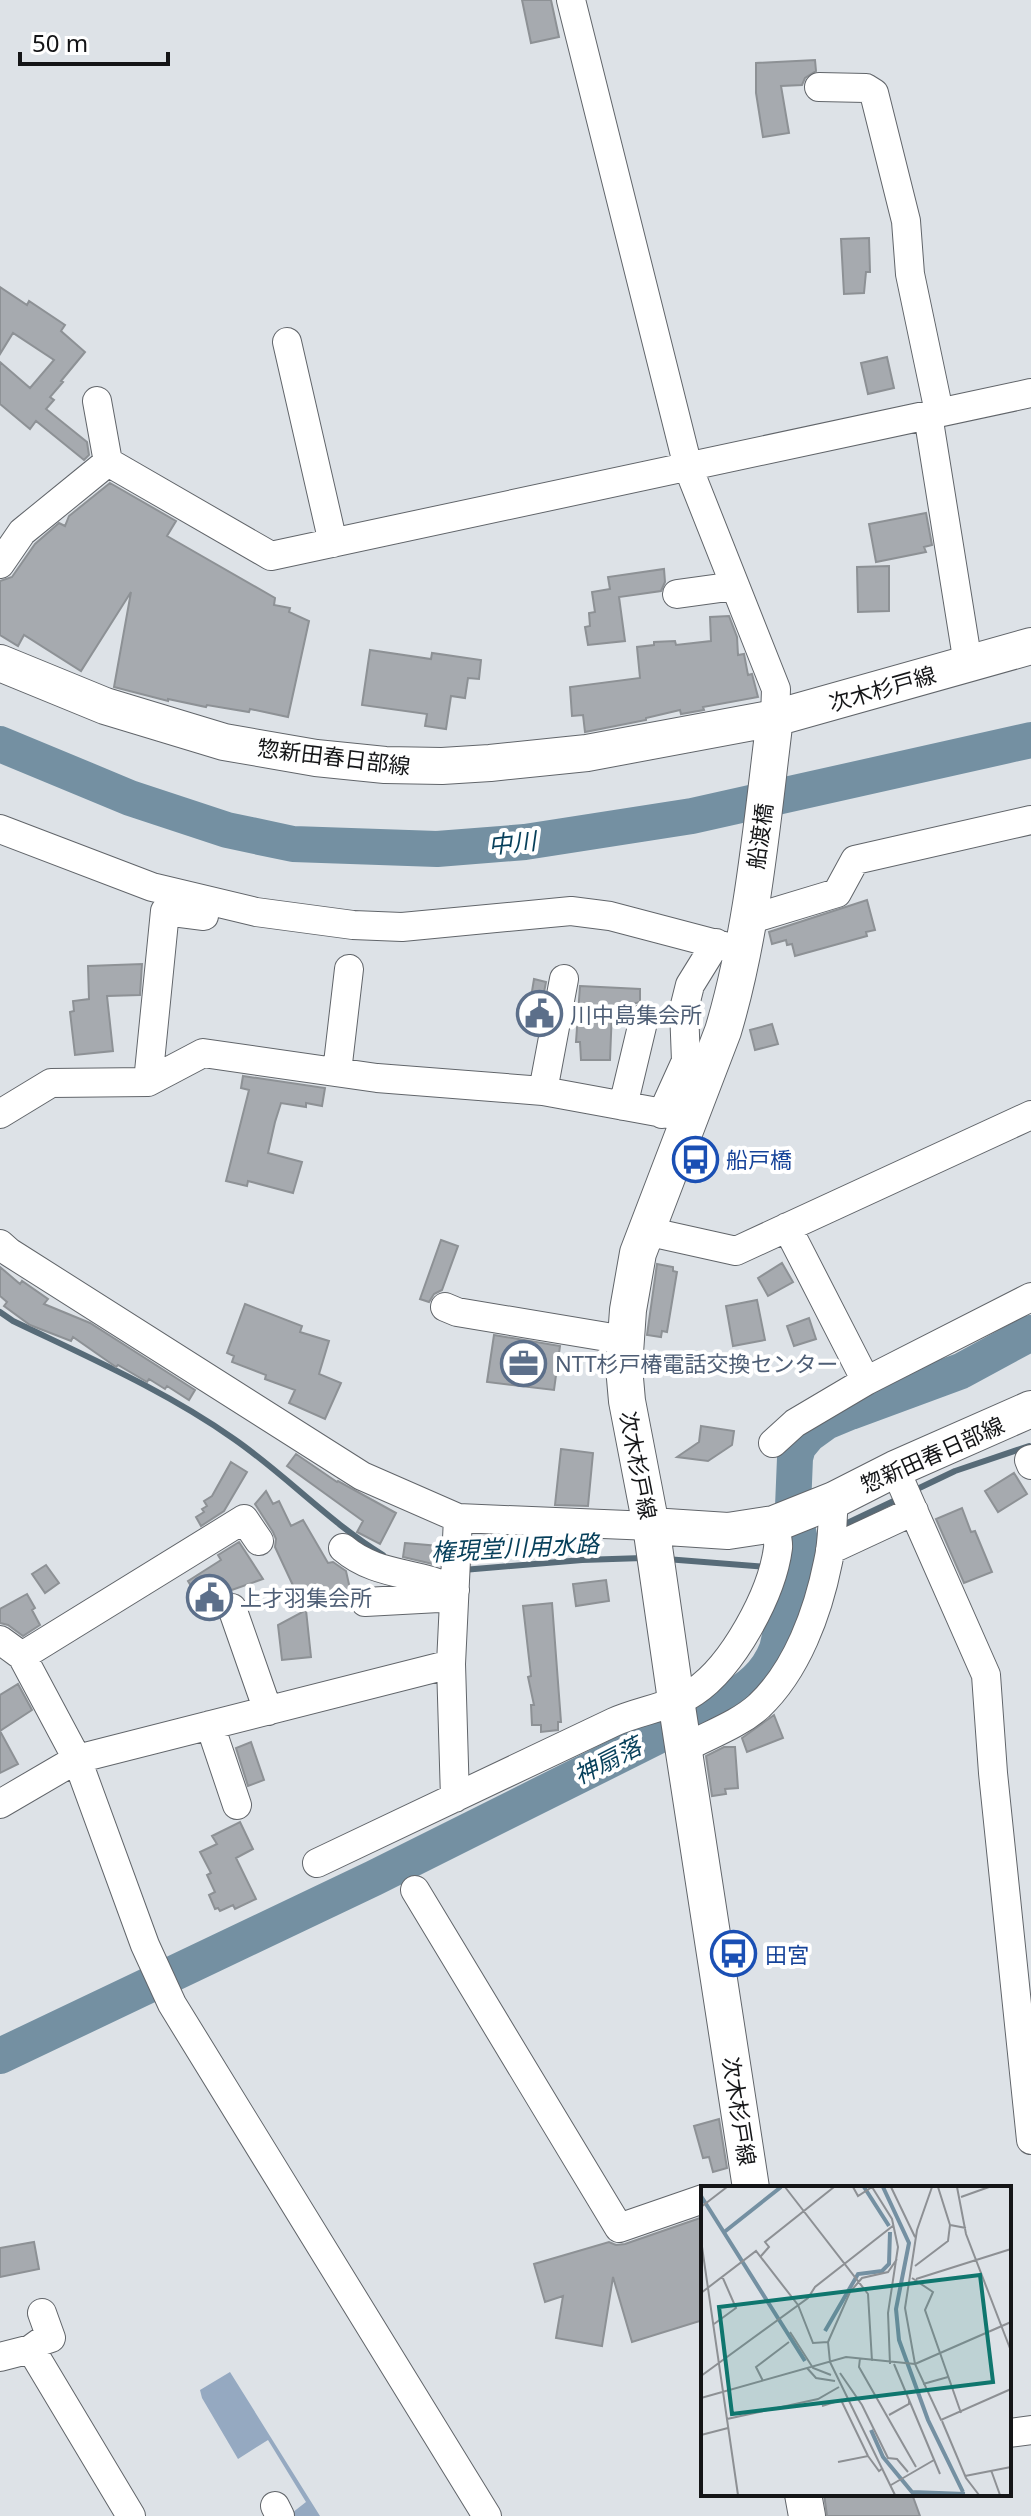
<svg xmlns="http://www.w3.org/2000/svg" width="1031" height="2516" viewBox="0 0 1031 2516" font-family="'Noto Sans','Noto Sans JP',sans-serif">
	<rect width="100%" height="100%" fill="#dde2e7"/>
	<path fill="#95a9c1" d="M230,2372l90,144h-32l18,-14 -38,-62 -30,19 -36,-61 -2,-8z"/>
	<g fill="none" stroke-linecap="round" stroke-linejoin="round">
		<path stroke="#576b78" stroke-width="6" d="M0,1312l13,9c75,36 153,70 221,118 52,36 95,83 149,116
			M913,1491l42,-20 74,-25
			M841,1526l59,-28
			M786,1558l15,-13 23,-11
			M666,1559l101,8
			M463,1570l119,-10 61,-2"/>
		<path stroke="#7490a2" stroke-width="36" d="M0,744l130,54 97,32 66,14 144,5 88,-7 167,-26 339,-76
			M0,2056l374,-178 352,-176c23,-14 41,-27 51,-53l24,-104 -8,-38 2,-49 3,-11 10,-12 18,-13 24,-10 111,-41 70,-38"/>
	</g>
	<path fill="#a6aaaf" stroke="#8d9195" stroke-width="2" d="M522,0h29l8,37 -28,6z
		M815,60l1,11 -11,7 -3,7 -21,1 8,47 -26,4 -7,-44v-30z
		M869,238l1,34h-4l-2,21 -20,1 -3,-55z
		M0,287l27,18 2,-4 36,24 -4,6 24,21 -24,29 2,1 -13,15 4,3 -8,9 41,33 2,13 -5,5 -48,-39 -6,8 -30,-25v-42l30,26 24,-28 -41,-27 -13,21z
		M887,357l7,31 -26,6 -7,-31z
		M110,483l66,38 -9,15 108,62 -1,7 16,3 -1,4 20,9 -21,96 -38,-8 -1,3 -42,-7 -1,2 -38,-8v2l-54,-14 17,-95 -50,79 -57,-36 -6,11 -18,-11v-54l12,-4 23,-33 24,-21 6,3 4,-10z
		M926,513l6,32 -8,2 2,5 -50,10 -7,-38z
		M889,566v45l-31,1 -1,-45z
		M664,569l1,13 -4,9 -42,6 6,44 -37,4 -3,-18 5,-1 -1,-13 6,-1 -3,-20 18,-3 -2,-12z
		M729,616l8,21 1,18 6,-1 4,21 4,-1 6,23 -55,10 1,3 -23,4 -1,-4 -34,8v2l-61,12 -2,-17 -11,1 -2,-29 70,-9 -3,-31 17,-2v-3l21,-1 1,4 35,-4 -1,-24z
		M370,650l61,9 1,-6 49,7 -2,19 -11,-1 -3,20 -14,-2 -5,33 -21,-3 2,-12 -65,-9z
		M867,900l8,30 -9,2 1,4 -72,20 -3,-12 -5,1 -1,-5 -14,4 -3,-12z
		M142,964l-2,31 -33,1 6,55 -38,4 -5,-43 4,-1 -1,-10 16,-2 -1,-33z
		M534,979l12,3 -8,42 -11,-2z
		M580,986l60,3v13l-8,2 -3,7 -17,-1 -2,50h-29l-1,-18h-4z
		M772,1024l6,20 -23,6 -5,-20z
		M243,1076l82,12 -3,18 -16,-3v4l-25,-4 -6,19 -7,31 34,9 -9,31 -45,-12 -1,5 -21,-5 23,-91 -8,-2z
		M441,1240l17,6 -16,44 -8,4 -5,8 -9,-3z
		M782,1263l11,19 -25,14 -10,-18z
		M657,1264l16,3v4l4,1 -10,60 -5,-1 -1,6 -14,-2z
		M0,1267l20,17 2,-3 26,18 -4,5 46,19 105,67 -6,10 -22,-14 -2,3 -16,-10 -2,3 -29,-17 -2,2 -43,-30 -2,4 -41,-16 -26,-19 3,-4 -7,-6z
		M757,1300l8,40 -32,6 -7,-40z
		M245,1304l57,22 -2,6 29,9 -10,33 22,9 -16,36 -36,-16 6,-13 -30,-11 1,-4 -34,-13 2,-6 -7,-3z
		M809,1318l7,21 -22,7 -7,-20z
		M494,1335l66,11 -6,44 -67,-8z
		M701,1426l33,5 -2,14 -24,16 -31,-4 22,-15z
		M561,1449l32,4 -5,53 -33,-1z
		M296,1454l41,28 1,-1 58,32 -16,31 -23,-12 6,-11 -76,-55z
		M231,1462l16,10 -23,39 -23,15 -5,-9 8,-5 -2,-3 5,-3 -3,-5 8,-5z
		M1014,1473l13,21 -29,18 -13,-21z
		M266,1491l7,13 6,-3 12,25 12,-6 25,43 5,-1 13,9 5,22 -47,16 -29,-62 1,-8 -3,-7 -18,-28z
		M962,1508l9,24 4,-1 17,41 -28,11 -28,-64z
		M239,1542l24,37 -37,13 -6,4 -4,7 -11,6 -17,-28 33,-21 -3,-5z
		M405,1543l34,3 -2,19 -34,-8z
		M46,1565l13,18 -14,10 -13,-19z
		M606,1580l3,21 -33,5 -3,-22z
		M27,1594l8,14 -3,2 8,15 -17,11 -15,-11 -8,-2v-14z
		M552,1603l9,119h-3v8l-17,2v-7h-9l-1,-20h3l-6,-28 3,-1 -8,-70z
		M306,1610l5,47 -29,3 -4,-35z
		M18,1684l14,26 -32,21 18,33 -18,9v-78z
		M774,1715l9,23 -36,14 -5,-14z
		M251,1742l13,38 -16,6 -12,-38z
		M724,1747h11l3,41 -13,1 1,5 -14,2 -6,-40z
		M240,1822l13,27 -17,9 20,41 -21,10 -2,-4 -13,6 -2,-3 -3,1 -6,-14 6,-3 -8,-17 4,-2 -11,-21 17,-8 -5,-8z
		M719,2119l8,49 -14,4 -4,-15 -6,1 -9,-32z
		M703,2217v103l-71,22 -19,-65 -11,69 -46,-8 7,-42 -18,6 -11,-38 75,-22 7,3 9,-1z
		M34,2242l5,27 -39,8v-29z
		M824,2494h88l8,22h-93z"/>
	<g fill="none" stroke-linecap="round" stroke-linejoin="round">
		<defs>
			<path id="minor" d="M571,0l117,467 88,222 -1,29
				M819,87l47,1 8,5 32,128 4,53 29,138
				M287,342l46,201
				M97,401l11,61
				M928,415l40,249
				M0,564l22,-32 86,-70 163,94 760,-163
				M677,594l58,-8
				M0,829l152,58 104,25 97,13 49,2 169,-16 39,5 133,35
				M748,920l89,-27 18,-33 176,-40
				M337,1072l12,-103
				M148,1082l17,-171 39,5
				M543,1091l21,-112
				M623,1106l21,-88
				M0,1114l51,-31 97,-1 55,-29 174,25 166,13 147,27
				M662,1114l24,-53 -2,-52 6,-24 26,-42
				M787,1227l79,154
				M646,1231l90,20 295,-136
				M0,1244l9,8 353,224 96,42 193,8
				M445,1307l12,5 168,28
				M773,1443l22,-20 71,-42 165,-84
				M1031,1459l-2,1 2,5
				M895,1469l91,206 7,98 38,367
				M343,1548c34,29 74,23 112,42
				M830,1550l84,-39
				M365,1602l74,-4 16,-8
				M232,1608l36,103
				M0,1640l22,16 55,103 68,186 27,59 315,512
				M22,1656l222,-137 15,22
				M451,1664l4,134
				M210,1725l27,80
				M683,1749c25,-14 55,-24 76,-43 38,-36 59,-94 69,-144 5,-20 4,-42 6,-62
				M0,1804l77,-45 374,-95 7,-146
				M317,1863c99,-47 198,-94 297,-141 24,-11 60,-16 80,-30 39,-26 78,-98 84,-144 1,-8 -3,-17 -4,-24
				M415,1890l204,338 84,-29
				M31,2349l11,-8 9,-3 -9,-25
				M0,2357l31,-8 100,167
				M1009,2433l22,-3
				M275,2506l5,10"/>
			<path id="major" d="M0,663l105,43 119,36 92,16 69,7 57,1 48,-3 97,-10 188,-35 256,-72
				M651,1526l77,5 46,-7 60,-24 61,-31 136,-60
				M751,2188l-75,-488 -25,-174 -24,-125 -3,-34 4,-57 10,-57 85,-222c30,-100 39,-210 52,-313
				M803,2494l4,22"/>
		</defs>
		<use href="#minor" stroke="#61656a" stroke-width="30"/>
		<use href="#major" stroke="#61656a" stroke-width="38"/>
		<use href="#minor" stroke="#fff" stroke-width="28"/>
		<use href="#major" stroke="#fff" stroke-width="36"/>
	</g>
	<defs>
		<symbol id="civic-ring" viewBox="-11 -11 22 22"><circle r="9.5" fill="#fff" stroke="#5c6f8a" stroke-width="1.5"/><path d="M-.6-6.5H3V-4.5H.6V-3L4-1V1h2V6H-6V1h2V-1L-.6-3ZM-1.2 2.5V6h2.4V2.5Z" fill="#5c6f8a"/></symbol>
		<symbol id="bus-ring" viewBox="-11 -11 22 22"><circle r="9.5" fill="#fff" stroke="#1a4fb4" stroke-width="1.5"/><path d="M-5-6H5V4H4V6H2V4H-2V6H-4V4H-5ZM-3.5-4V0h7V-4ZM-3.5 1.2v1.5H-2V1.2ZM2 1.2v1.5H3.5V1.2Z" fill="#1a4fb4"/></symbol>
		<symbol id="office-ring" viewBox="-11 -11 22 22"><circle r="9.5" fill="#fff" stroke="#5c6f8a" stroke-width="1.5"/><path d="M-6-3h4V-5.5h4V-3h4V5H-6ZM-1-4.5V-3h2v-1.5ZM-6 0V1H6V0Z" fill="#5c6f8a"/></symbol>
	</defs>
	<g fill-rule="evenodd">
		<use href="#civic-ring" x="514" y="988" width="51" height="51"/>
		<use href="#bus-ring" x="670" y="1134" width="51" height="51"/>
		<use href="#office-ring" x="498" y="1338" width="51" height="51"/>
		<use href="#civic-ring" x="184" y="1572" width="51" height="51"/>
		<use href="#bus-ring" x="708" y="1928" width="51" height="51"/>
	</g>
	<g text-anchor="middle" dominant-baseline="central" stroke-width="8" stroke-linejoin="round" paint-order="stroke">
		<g font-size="22" fill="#141517" stroke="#fff">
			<text transform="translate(882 688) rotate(-16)">次木杉戸線</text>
			<text transform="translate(334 756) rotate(7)">惣新田春日部線</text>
			<text transform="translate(759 836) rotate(-82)">船渡橋</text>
			<text transform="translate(932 1454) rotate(-24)">惣新田春日部線</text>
			<text transform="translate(639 1465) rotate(79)">次木杉戸線</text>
			<text transform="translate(740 2111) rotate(81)">次木杉戸線</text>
		</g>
		<g font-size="22" fill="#4e5e75" stroke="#fff" text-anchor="start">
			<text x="570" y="1014">川中島集会所</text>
			<text x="555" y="1363">NTT杉戸椿電話交換センター</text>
			<text x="240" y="1597">上才羽集会所</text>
		</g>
		<g font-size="22" fill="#164399" stroke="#fff" text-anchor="start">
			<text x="726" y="1159">船戸橋</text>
			<text x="765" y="1954">田宮</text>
		</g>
		<g font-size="24" font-style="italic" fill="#063f5a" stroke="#fff">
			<text transform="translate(512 842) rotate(-6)">中川</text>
			<text transform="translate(515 1547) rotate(-3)">権現堂川用水路</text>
			<text transform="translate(607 1760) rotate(-27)">神扇落</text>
		</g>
	</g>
	<g transform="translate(701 2186)">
		<rect width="310" height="310" fill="#dde2e7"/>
		<path fill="none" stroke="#7490a2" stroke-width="4" d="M163,1l25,39M182,1l26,56 -13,66 3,31 29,80 35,72M0,10l104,165M22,47l58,-46M124,145l33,-57 24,-3 7,-7 1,-32M170,244l12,27 29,35 53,2"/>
		<path fill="none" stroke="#8d9094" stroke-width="2" d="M84,1l83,107 4,67M152,1l5,9 14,-9M171,1l20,32 6,28 -10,66 2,51M190,1l24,50M231,1l-15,43 -12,78 10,56 26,56 70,-31M237,1l12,38M256,1l9,47 45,117M260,11l28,-10M0,21l26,-20M0,54l37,255M60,70l8,-9 -4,-5 69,-55M214,80l33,-25 2,-16 16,3M211,92l21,14 -8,18 36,103M215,93l95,-30M0,107l55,-42 42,54 15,38 15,-1M13,138l22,-16 -14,-32M89,146l23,36 18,7M159,172l-1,9 57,100M129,176l-2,-20 22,-50 12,-14 26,-6 9,-13M129,176l65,133M193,178l46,110M214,178l96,-42M106,182l9,10 19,3M139,187l22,32 26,53 9,1 11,13M0,190l107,-78 7,-11 79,-62M62,195l-7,-14 33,-25M222,198l25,-7M0,212l145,-41 69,7M121,220l19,-6 27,56M188,229l20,-11v-5M26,233l91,-20 21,-12M241,235l24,57 13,17M0,249l27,-7M137,276l30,-6 11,15 4,-3M290,284l9,25M264,290l46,-9M190,299l43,-25"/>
		<path fill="#0f766e" fill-opacity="0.15" stroke="#0f766e" stroke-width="4" d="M279,89l13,107 -261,32 -13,-107z"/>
		<rect width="310" height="310" fill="none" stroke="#141517" stroke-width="4"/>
	</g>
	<path d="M20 52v12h148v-12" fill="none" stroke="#141517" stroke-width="4"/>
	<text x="32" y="52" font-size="24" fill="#141517" stroke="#ffffff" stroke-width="6" paint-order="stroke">50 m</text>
</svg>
